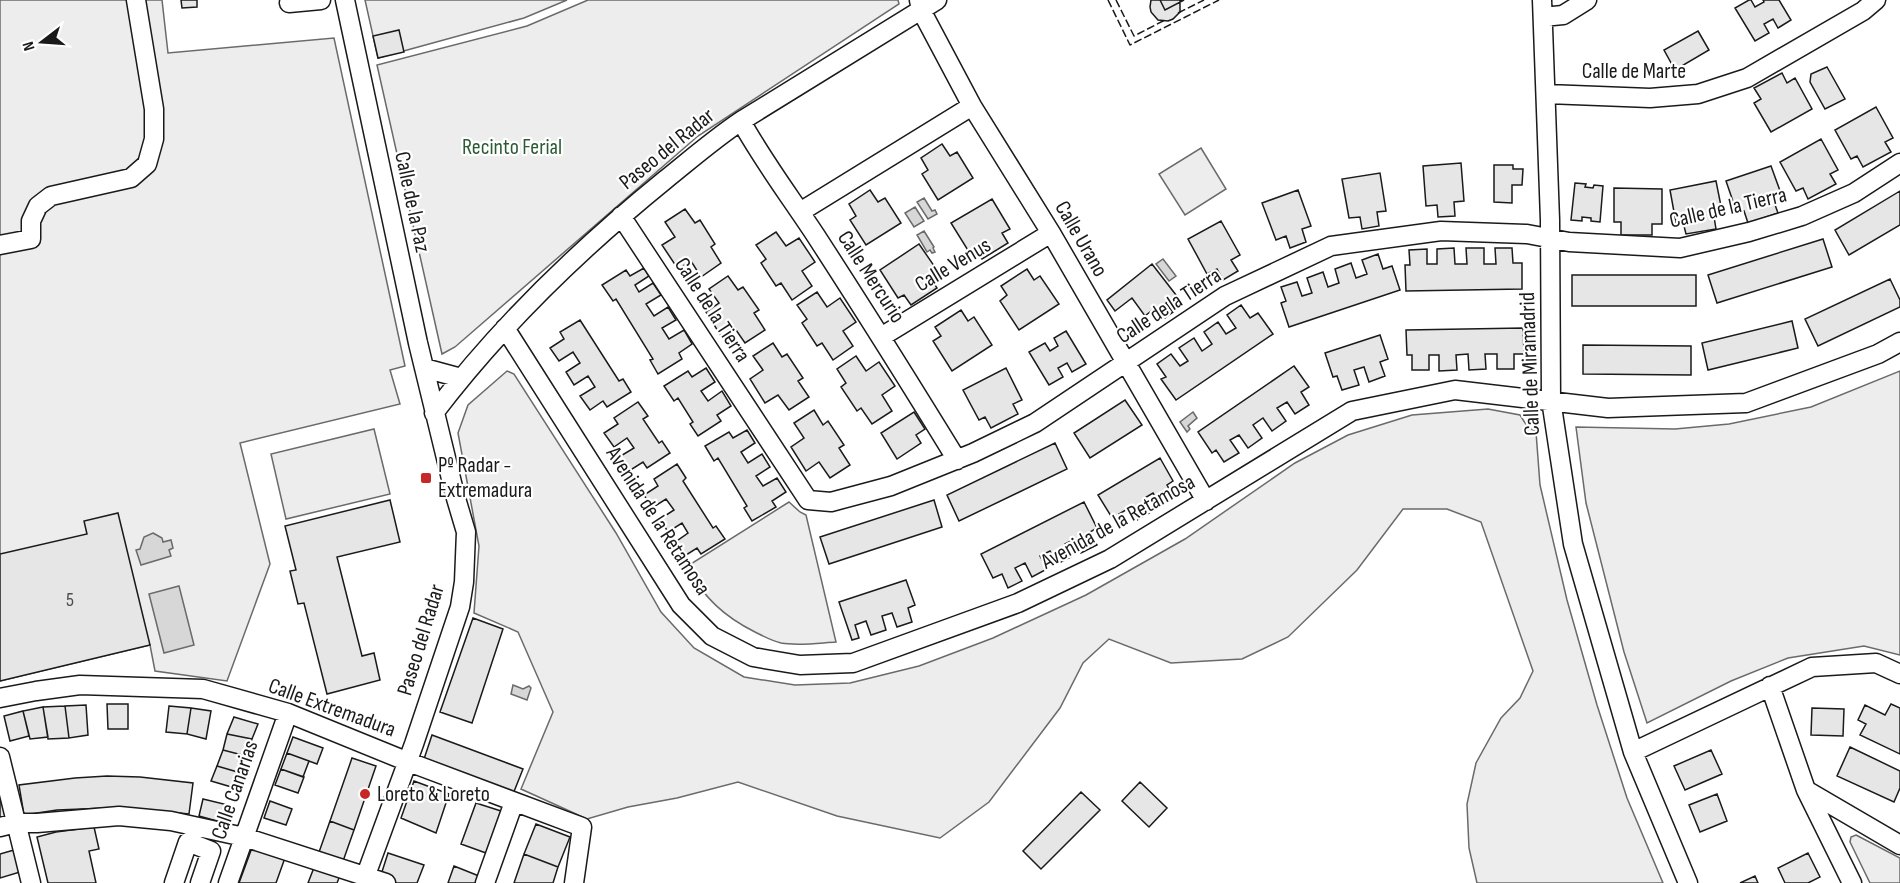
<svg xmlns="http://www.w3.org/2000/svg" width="1900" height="883" viewBox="0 0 1900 883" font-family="'Sofia Sans Condensed',sans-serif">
	<rect width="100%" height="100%" fill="#fff"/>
	<path fill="#ededed" stroke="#6a6a6a" stroke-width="1.5" d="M0,0h162l6,53 166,-15 71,328 -15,4 10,34 -160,39 30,121 -43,117 -72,-10 -5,-26 -150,36z
		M365,0h202l-43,18 -146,40z
		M588,0h310l1,4 -201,132 -243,211 -13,7 -65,-289 150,-39z
		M1201,148l25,41 -41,26 -26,-41z
		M507,371l7,3 102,159 45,79 33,36 50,29 51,8 55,-2 69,-17 74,-28 93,-43 99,-56 110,-76 53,-28 64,-20 76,-6 32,6 7,11 9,6 4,53 27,115 30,105 30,93 36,85h-186l-8,-35 -2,-44 9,-41 25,-45 19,-20 13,-27 -52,-149 -34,-13h-44l-46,61 -69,67 -46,22 -71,4 -62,-24 -26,24 -23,45 -71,94 -49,36 -103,-22 -99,-34 -61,16 -49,9 -41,12 -66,-30 32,-77 -35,-80 -44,-19 5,-67 -21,-113 10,-28z
		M1900,371v284l-36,-9 -76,12 -57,23 -84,42 -23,-71 -38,-149 -10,-76 99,2 54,-5 82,-17z
		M374,429l16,65 -104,25 -15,-65z
		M789,502l11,10 6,3 30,127c-17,1 -38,4 -55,1 -9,-2 -18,-7 -26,-11 -32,-16 -50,-34 -69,-65z
		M1856,835l44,23v25h-30l-20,-41 1,-5z"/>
	<path fill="#d7d7d7" stroke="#6a6a6a" stroke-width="1.5" d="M924,198l8,13 3,-1 2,4 -9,5 -11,-17z
		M915,207l9,14 -10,6 -9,-14z
		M924,231l10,16 -1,1 2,4 -3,1 -2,-3 -3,2 -10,-17z
		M1163,259l13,17 -7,5 -13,-17z
		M867,265l13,18 -7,4 -12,-17z
		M1193,412l4,6 -9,8 2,3 -3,3 -7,-10z
		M153,533l9,5 1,4 8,-2 2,8 -4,2 2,6 -30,9 -5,-15 4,-1 4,-12z
		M179,586l15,59 -30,8 -15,-59z
		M513,685l10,4 6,-3 2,2 -4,12 -16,-6z"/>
	<path fill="#e6e6e6" stroke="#1a1a1a" stroke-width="1.5" d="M181,0h16v7l-15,1z
		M1151,0h29v12l-7,7 -5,2 -10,-1 -7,-8 -1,-5z
		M1160,0h24l-19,10z
		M1749,0h2l4,7 9,-5 -1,-2h16l12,20 -13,8 -5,-9 -9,5 5,9 -14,8 -20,-33z
		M399,30l5,22 -26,6 -5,-22z
		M1698,31l11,19 -34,20 -11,-20z
		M1827,67l18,32 -20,10 -15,-27 1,-8z
		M1782,73l5,10 8,-5 17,31 -41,23 -17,-29 7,-4 -7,-11z
		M1876,107l17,31 -8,4 6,10 -28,15 -6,-11 -6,3 -16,-29z
		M1821,139l17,31 -8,4 6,10 -28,15 -5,-11 -7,3 -16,-29z
		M942,144l8,12 7,-4 16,26 -35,22 -16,-26 6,-4 -7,-12z
		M1461,163l3,38 -10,1 1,14 -17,1 -1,-12 -11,1 -3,-40z
		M1494,165h19v4h10l-1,16h-10v18l-18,-1z
		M1771,166l12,33 -9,3 4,11 -30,10 -4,-12 -7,2 -11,-32z
		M1380,173l6,38 -9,1 2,14 -17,3 -2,-12 -11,1 -7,-39z
		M1716,181l7,35 -9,1 2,12 -30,5 -3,-12 -7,1 -6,-33z
		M1575,183l11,1 -1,3 8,1 1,-3 9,1 -3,36 -9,-1v-3l-9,-1v4l-11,-1z
		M1614,188l48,1v35h-10v11h-31v-13h-7z
		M870,190l8,12 7,-4 16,25 -35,22 -16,-25 6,-4 -7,-12z
		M1298,190l13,36 -9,3 4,13 -16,6 -4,-12 -10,4 -14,-37z
		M1900,191v34l-51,30 -14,-25z
		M992,199l18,30 -8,4 6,10 -26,16 -7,-11 -6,4 -18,-29z
		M685,209l10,14 5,-3 15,24 -4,3 10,16 -20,14 -10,-16 -13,8 -16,-24 13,-8 -10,-15z
		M1221,221l19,34 -9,5 7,11 -15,9 -6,-11 -10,5 -19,-35z
		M776,232l10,14 13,-8 16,24 -13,9 10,15 -20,14 -11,-17 -5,3 -15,-23 5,-4 -10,-14z
		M1823,239l9,28 -115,36 -9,-28z
		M919,244l20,29 -8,6 6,9 -26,17 -7,-10 -6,3 -18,-28z
		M1454,248l1,16h12l-1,-16h18v16h12l-1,-16h17l1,15h9v26l-116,2 -1,-26h5l-1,-15 18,-1v15h10v-15z
		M1378,254l5,15 9,-3 8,24 -111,37 -8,-24 5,-2 -5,-14 16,-5 5,14 10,-3 -5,-15 16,-6 5,15 11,-4 -4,-14 16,-6 5,15 11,-4 -5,-14z
		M1152,264l24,31 -10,8 7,9 -8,6 -9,-11 -11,9 -13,-18 -17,13 -8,-11z
		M644,268l5,8 -14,9 4,7 14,-9 8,12 -15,9 8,12 14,-9 8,13 -14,8 7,11 15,-9 8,14 -13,9 3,6 -24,15 -8,-14 3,-1 -37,-60 -3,2 -11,-16 24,-15 4,6z
		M1027,269l7,11 6,-4 19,28 -40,26 -19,-29 7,-6 -6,-9z
		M1572,275h124v31h-124z
		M728,276l10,14 5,-3 16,23 -5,3 11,17 -20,13 -11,-16 -13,9 -15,-24 13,-9 -10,-14z
		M1890,279l10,21v7l-82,39 -13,-27z
		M817,292l10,15 13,-9 16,24 -13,9 10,15 -20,14 -11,-17 -5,3 -15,-23 5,-4 -10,-14z
		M1241,305l9,13 8,-5 15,21 -97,66 -15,-21 5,-2 -9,-13 14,-10 9,12 8,-5 -9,-13 15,-10 8,13 10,-7 -8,-12 14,-10 8,12 10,-6 -9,-13z
		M961,310l7,11 6,-4 18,28 -40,26 -19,-30 8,-5 -6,-9z
		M580,320l39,61 4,-2 8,13 -24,15 -4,-6 -13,9 -10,-14 15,-9 -7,-11 -14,9 -8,-13 14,-9 -7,-11 -14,9 -9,-13 14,-9 -4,-7z
		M1792,321l6,27 -90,22 -6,-27z
		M1523,328l1,26h-10v15h-17v-15h-12l1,15 -17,1 -1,-16 -12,1 1,15 -18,1v-16h-10v15h-17v-15h-5l-1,-25z
		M1066,331l20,33 -14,8 -5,-9 -9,5 5,9 -14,8 -20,-33 16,-9 5,8 8,-5 -4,-8z
		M1380,335l8,24 -8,3 5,14 -16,6 -5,-15 -10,3 5,15 -17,5 -5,-14 -4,1 -8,-24z
		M773,343l9,14 5,-3 16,24 -5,3 11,16 -20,13 -11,-15 -13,8 -15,-24 13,-9 -10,-14z
		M1583,345l108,1v29l-108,-1z
		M856,356l10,15 13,-9 16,24 -13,9 10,16 -20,13 -11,-16 -4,3 -16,-24 5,-4 -9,-14z
		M1294,366l15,21 -8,5 8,13 -14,9 -8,-12 -10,6 9,13 -14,10 -9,-13 -10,7 9,13 -14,10 -9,-13 -9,5 9,13 -15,9 -8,-12 -4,3 -14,-21z
		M706,368l9,14 -14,9 7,10 14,-10 9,15 -14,9 4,6 -23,15 -8,-12 3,-2 -15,-24 -4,3 -10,-15 24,-15 4,6z
		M1006,368l16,32 -9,4 5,10 -27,14 -6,-11 -6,3 -16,-30z
		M1125,400l17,25 -52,33 -16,-25z
		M638,402l10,14 -5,3 16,24 3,-2 8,12 -23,15 -4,-6 -14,9 -10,-14 15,-9 -7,-10 -13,9 -10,-14 14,-9 -4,-6z
		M814,410l9,15 5,-4 16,24 -5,3 11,17 -20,13 -11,-16 -13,9 -15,-24 13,-9 -10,-15z
		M914,412l11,17 -9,6 5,8 -24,16 -16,-26z
		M747,430l8,13 -14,9 7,11 14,-9 8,13 -14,9 7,10 14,-8 9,14 -14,9 4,6 -24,14 -8,-13 3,-2 -29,-48 -4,3 -9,-15 24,-14 4,6z
		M1055,443l12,26 -108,52 -12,-26z
		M1160,458l13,23 -6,4 7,13 -13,8 -8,-13 -10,6 8,13 -14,8 -8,-12 -10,6 7,11 -7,4 -21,-34z
		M677,464l9,14 -3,3 30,47 3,-2 9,13 -24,15 -4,-6 -14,9 -9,-14 14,-10 -6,-10 -14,9 -8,-13 14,-9 -8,-11 -14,9 -8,-13 14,-9 -4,-7z
		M390,500l10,42 -63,15 25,99 12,-3 6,27 -53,14 -23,-91 -6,1 -8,-33 6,-1 -11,-44z
		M934,500l8,27 -113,37 -9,-27z
		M1084,502l13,26 -7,4 7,13 -16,8 -7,-14 -9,5 6,13 -14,7 -7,-13 -10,5 7,13 -15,8 -7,-14 -10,5 7,13 -14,7 -6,-14 -9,4 -12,-24z
		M118,513l32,132 -150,36v-127l87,-20 -3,-13z
		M906,580l9,25 -7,3 4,14 -15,5 -5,-14 -10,3 4,14 -15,5 -5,-14 -11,4 4,13 -7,2 -13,-38z
		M473,618l30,11 -31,94 -32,-11z
		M107,704h21v25h-20z
		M1891,704l9,4v46l-40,-19 6,-11 -8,-4 7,-15 20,10z
		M86,705l2,30 -19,3 -4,-32z
		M65,706l4,32 -21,1 -5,-32z
		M169,706l22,2 -4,26 -21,-2z
		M43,707l5,30 -18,2 -7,-28z
		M191,708l20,3 -5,28 -19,-5z
		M1812,708l32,1 -1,27 -32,-1z
		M23,711l6,25 -19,5 -6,-25z
		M234,717l24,7 -6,15 -25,-5z
		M227,734l25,5 -6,17 -23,-6z
		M432,735l91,34 -10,25 -90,-32z
		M293,737l30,11 -6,16 -30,-11z
		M1850,747l50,24v17l-6,14 -57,-26z
		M223,750l23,6 -5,17 -24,-7z
		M1711,750l11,24 -37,16 -11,-24z
		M287,753l22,8 -6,16 -22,-8z
		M352,758l24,8 -22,64 -24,-9z
		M217,766l24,7 -6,15 -24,-7z
		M281,769l23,8 -6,16 -23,-8z
		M107,776l33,1 53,6 -4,31 -48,-5 -34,-1 -50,2 -33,5 -5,-30 56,-7z
		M414,781l35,13 -13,39 -35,-15z
		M1140,782l27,26 -18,19 -27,-26z
		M1081,792l19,18 -59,59 -18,-18z
		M1717,794l10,27 -27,11 -11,-27z
		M203,799l25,6 -4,18 -25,-7z
		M2,801l4,19 -6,1v-19z
		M270,801l22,8 -6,16 -22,-7z
		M476,803l25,8 -15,42 -25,-9z
		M330,821l24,9 -12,34 -24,-9z
		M536,824l34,13 -12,30 -34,-13z
		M94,827l5,22 -10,2 7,32h-48l-11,-46 19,-5z
		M253,845l33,10 -10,28h-37z
		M14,850l6,22 -20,6v-24z
		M388,853l36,12 -7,18h-21l-16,-5z
		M1808,853l12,24 -12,6h-23l-7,-15z
		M524,854l34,13 -5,16h-39z
		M315,865l26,8 -4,10h-29z
		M454,866l25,10 -2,7h-29z
		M1755,876l3,7h-18z"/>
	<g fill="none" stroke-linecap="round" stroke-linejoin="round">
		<defs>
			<path id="minor" d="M345,0l73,343 37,152 11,37 -2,50 -4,25 -46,137 -51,139
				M919,0l2,10 51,96 79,127 155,268
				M1542,0l8,220 1,180 22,144 60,208 55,131
				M289,3l32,-3
				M1543,17l20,-2 24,-15
				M1547,94l103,4 48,-4 49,-16 116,-67 13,-11
				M741,121c22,40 50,77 75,115 48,74 95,149 141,224
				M800,212l172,-106
				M621,216l187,284 23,2 60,-16 82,-33 62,-30 190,-127 106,-50 110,-15 86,3 42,8 111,6 69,-16 53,-16 52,-23 46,-30
				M0,245l31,-6v-18l7,-15 13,-10 80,-18 16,-14 7,-25v-30l-18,-109
				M505,328l176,277 31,31 41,21 47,8 53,-2 165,-60 92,-44 242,-148 103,-21 153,18 138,-5 132,-49 22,-12
				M881,337l170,-104
				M424,368l37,10
				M434,413c66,-87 146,-164 231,-233 25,-20 49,-41 76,-59l196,-121
				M1770,686l36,104 46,93
				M0,698l36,-7 44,-6 123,4 85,24 118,48 176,66 -8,56
				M1633,752l179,-85 64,-4 24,11
				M0,757l31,126
				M1806,790l94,55
				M0,827l16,-4h21l82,-7 52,5 73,16 142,46
				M174,883l14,-41 23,9 -11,32
				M228,883l60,-170
				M485,883l29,-81"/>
		</defs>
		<use href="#minor" stroke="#1a1a1a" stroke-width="21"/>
		<use href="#minor" stroke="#fff" stroke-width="18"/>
		<path stroke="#1a1a1a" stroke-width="1.5" stroke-dasharray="8 3" stroke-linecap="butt" d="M1108,0l22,45 89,-45
			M1116,0l18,36 31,-16
			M1178,13l26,-13"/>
	</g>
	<g fill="#c62828" stroke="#fff" stroke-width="2">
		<rect x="420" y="472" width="12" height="12" rx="3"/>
		<circle cx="365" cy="794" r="6"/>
	</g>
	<g text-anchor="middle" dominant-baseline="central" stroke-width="4.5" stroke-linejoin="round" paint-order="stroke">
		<g font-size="20" fill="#4d4d4d">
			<text x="70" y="600">5</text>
		</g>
		<g font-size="22" fill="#1a1a1a" stroke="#fff">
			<text x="1634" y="71">Calle de Marte</text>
			<text transform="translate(667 149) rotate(-39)">Paseo del Radar</text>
			<text transform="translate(412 202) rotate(78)">Calle de la Paz</text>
			<text transform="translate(1728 208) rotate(-13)">Calle de la Tierra</text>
			<text transform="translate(1081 239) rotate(60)">Calle Urano</text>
			<text transform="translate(953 265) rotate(-31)">Calle Venus</text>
			<text transform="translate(871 277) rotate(57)">Calle Mercurio</text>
			<text transform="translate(1169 306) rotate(-33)">Calle de la Tierra</text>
			<text transform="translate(712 310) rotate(57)">Calle de la Tierra</text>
			<text transform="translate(1530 364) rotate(-92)">Calle de Miramadrid</text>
			<text transform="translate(658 521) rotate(57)">Avenida de la Retamosa</text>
			<text transform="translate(1118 522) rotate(-29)">Avenida de la Retamosa</text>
			<text transform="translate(421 640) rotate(-73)">Paseo del Radar</text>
			<text transform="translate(332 708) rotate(20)">Calle Extremadura</text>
			<text transform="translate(235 790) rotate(-71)">Calle Canarias</text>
		</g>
		<g font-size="22" fill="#2b5a34" stroke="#fff">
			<text x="512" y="147">Recinto Ferial</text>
		</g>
		<g font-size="22" fill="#1a1a1a" stroke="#fff" text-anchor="start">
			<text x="438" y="465">Pº Radar -<tspan x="438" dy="25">Extremadura</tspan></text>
			<text x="377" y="794">Loreto &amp; Loreto</text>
		</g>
	</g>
	<g transform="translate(42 42) rotate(253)" stroke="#ffffff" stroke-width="4.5" paint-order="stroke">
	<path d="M0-4.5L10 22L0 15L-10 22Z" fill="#1a1a1a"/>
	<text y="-9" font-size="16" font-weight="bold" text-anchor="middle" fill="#1a1a1a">N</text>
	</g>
</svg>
